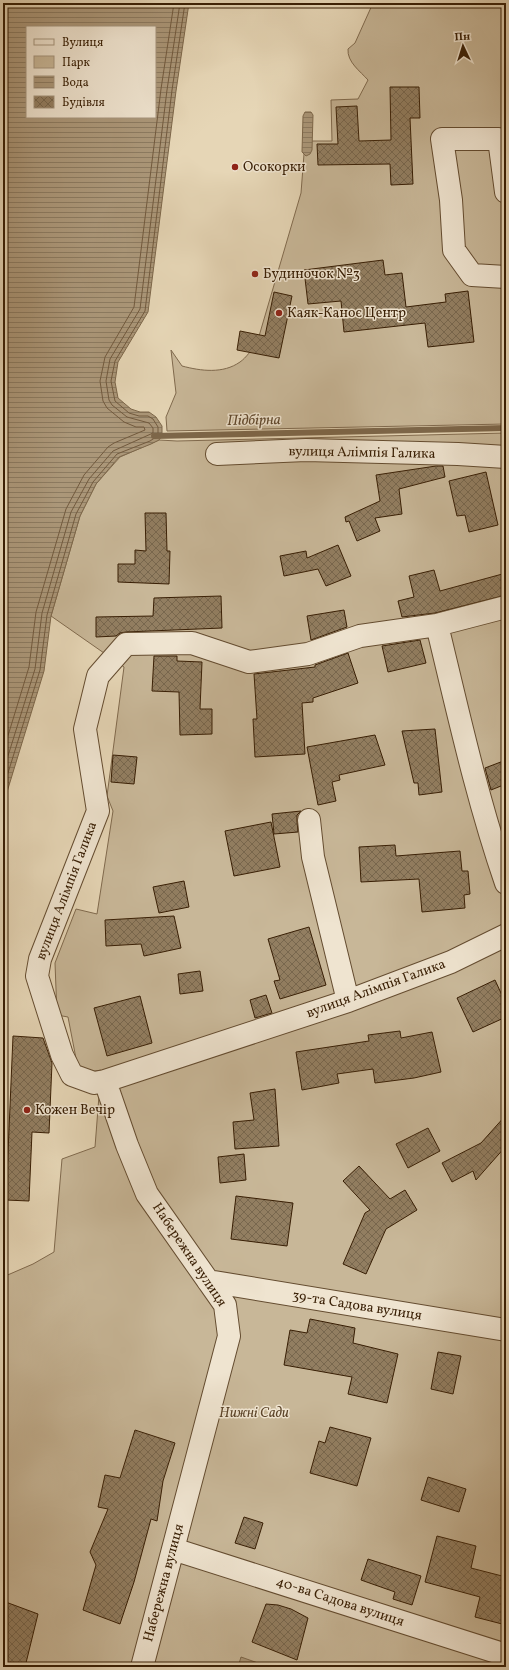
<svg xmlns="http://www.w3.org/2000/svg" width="509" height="1670" viewBox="0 0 509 1670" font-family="Vollkorn,serif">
	<defs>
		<pattern id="water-rules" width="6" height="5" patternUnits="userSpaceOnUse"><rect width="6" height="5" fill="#ab9779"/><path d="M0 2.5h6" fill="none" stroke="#8c7b61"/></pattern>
		<pattern id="building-cross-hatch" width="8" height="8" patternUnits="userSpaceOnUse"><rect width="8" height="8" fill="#927e61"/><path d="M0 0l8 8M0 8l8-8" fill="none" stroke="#78674e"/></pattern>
	</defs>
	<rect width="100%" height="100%" fill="#e6d6b6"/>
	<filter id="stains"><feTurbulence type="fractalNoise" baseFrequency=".005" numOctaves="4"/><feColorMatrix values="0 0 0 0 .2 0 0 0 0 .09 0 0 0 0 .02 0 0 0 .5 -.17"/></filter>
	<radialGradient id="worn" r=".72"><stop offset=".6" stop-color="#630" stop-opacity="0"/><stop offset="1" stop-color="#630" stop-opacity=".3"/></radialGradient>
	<path fill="#c8b798" stroke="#806a4e" d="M373,3h133v421l-339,7 -1,-14 10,-24 -5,-43 11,16c19,5 41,8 58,-4 6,-4 12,-13 17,-19l44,-150 4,-52h27l-1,-41 27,-1 10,-19c-8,-9 -21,-18 -20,-31l7,-6z
		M506,433v1234h-503v-390l30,-13 21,-12 8,-93 33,-12 6,-77 -22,4 -11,-57 -11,-2 -2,-52 21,-54 21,5 16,-103 -6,-15 17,-129 -73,-51 29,-100 16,-32 24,-27 39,-17 18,1z"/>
	<path fill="url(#water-rules)" stroke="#7d674a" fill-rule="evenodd" d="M3,3h186l-13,88 -28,221 -30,50 -3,20 3,16 13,11 9,3h9l7,5 6,9v10l-3,4 -8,4 -32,13 -23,27 -16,32 -29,100 -7,55 -41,134zM27,27h128v90h-128z
		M305,112h6l2,3 -1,35 -2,4 -4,2 -4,-4 1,-36z
		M241,1657l17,6 -1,4h-19z"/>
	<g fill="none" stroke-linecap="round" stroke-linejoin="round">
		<path stroke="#725a3e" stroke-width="1" d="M3,752l26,-85 7,-55 30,-103 18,-34 24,-28 6,-4 31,-13 -1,-3h-8l-12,-5 -17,-14 -4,-7 -3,-20 5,-24 29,-50 27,-218 13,-86
			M3,772l32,-103 7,-56 29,-101 18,-33 24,-28 40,-18v-5l-4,-5 -22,-6 -15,-12 -3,-5 -3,-19 4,-22 30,-50 27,-219 13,-87
			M3,789l37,-119 7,-55 29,-101 17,-32 24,-28 33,-13 6,-4 2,-2v-8l-5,-8 -5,-3h-9l-10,-3 -14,-12 -4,-20 4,-20 30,-50 27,-221 13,-87"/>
		<path stroke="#7d674a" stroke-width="6" d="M154,436l352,-8"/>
	</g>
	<path fill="url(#building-cross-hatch)" stroke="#381e04" d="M390,87h29l1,31h-10l3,66 -22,1 -1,-21 -72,1 -1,-21h21l-2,-37 21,-1 2,35 32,-1z
		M383,260l2,15 17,-2 4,34 40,-5 -1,-8 23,-3 6,51 -46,5 -3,-24 -81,9 -3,-31 -33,3 -4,-34z
		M274,292l18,4 -13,62 -42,-8 3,-19 25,5z
		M436,466h7l2,11 -46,12 3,25 -27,4 5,13 -23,10 -8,-20 -3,1 -1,-5 35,-16 -4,-26z
		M486,472l12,53 -29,7 -4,-17 -8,1 -8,-35z
		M145,513h21l1,38h3l-1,33 -51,-2v-18h17v-14l11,1z
		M338,545l13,31 -25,10 -8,-17 -34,7 -4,-20 26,-5 1,7z
		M434,570l6,21 66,-18v22l-71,18 -33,4 -4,-16 16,-4 -5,-21z
		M221,596l1,32 -96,4 -6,1 -4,3 -20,1v-20l57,-1 1,-18z
		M344,610l3,17 -36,13 -4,-24z
		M420,640l6,23 -38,9 -6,-26z
		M348,653l10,30 -45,15v4l-11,1 3,51 -50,3 -2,-38h4l-3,-45 61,-7v-2z
		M154,656h23v5l25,1 -2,47h12v25l-32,1 -1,-43 -27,-1z
		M435,729l7,63 -23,3 -1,-12h-4l-12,-52z
		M375,735l10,30 -46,10 1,5 -8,2 4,19 -18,4 -11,-58z
		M113,755l24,2 -3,27 -23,-2z
		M506,760v24l-15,6 -6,-22z
		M301,811l-4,4v6l1,11 -24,2 -2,-20z
		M271,822l9,45 -46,9 -9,-45z
		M395,845l1,11 64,-5 2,20h6l2,23 -6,1 1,13 -43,4 -3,-33 -58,3 -2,-35z
		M184,881l5,26 -30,6 -6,-26z
		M174,916l7,32 -37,8 -3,-12 -35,2 -1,-26z
		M309,927l17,58 -46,14 -6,-18 6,-1 -12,-41z
		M200,971l3,20 -23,3 -2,-20z
		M495,980l11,24v13l-33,15 -16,-34z
		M266,995l6,18 -17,5 -5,-18z
		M140,996l12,47 -45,13 -13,-48z
		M400,1031l1,7 31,-6 9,40 -27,6 -39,5 -2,-14 -36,5 2,9 -37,7 -6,-38 73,-11 -1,-6z
		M13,1036l30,2 9,25 -3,70 -17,-1 -3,69 -23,-1z
		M275,1089l4,57 -44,3 -2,-27 21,-2 -4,-27z
		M506,1115v31l-30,34 -3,-9 -21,11 -10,-19 39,-20z
		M428,1128l12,23 -32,17 -12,-24z
		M244,1154l2,26 -26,3 -2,-26z
		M359,1166l31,33 15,-9 12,20 -31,19 -20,45 -23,-10 22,-51 5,-3 -27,-29z
		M236,1196l57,7 -6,43 -56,-7z
		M310,1319l45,9 -2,15 45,11 -11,49 -39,-9 4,-17 -68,-12 6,-35 17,3z
		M438,1352l23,4 -8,38 -22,-5z
		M330,1427l41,11 -14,48 -47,-13 9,-32 6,2z
		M135,1430l40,13 -12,38 -6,40 -6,-2 -17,63 -14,42 -37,-14 13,-45 -6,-13 18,-43 -10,-2 7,-32 15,3z
		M428,1477l38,12 -7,23 -38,-12z
		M244,1517l19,6 -8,26 -20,-6z
		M437,1536l39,10 -5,22 35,9v48l-31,-8 5,-20 -55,-15z
		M368,1559l53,17 -9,29 -19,-6 2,-7 -34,-12z
		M3,1601l35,13 -13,53h-15l-7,-2z
		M266,1604l12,1 13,4 17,9 -11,42 -45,-18z"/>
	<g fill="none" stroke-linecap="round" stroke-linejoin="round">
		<defs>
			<path id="minor" d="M506,192l-7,-53h-57l9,61 3,50 18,25 34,2
				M217,454l89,-4 152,4 48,3
				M506,607l-69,18 -77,11 -52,18 -59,8 -57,-19 -66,1 -28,32 -13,53 13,82 -58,148 -3,17 25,79 10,20 22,8 11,-2 243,-80 103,-39 55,-27
				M437,625c21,87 40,174 69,258
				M309,820l4,37 35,144
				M105,1081l22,64 20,49 78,111 4,31 -87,331
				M208,1281l298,49
				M173,1549l333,106"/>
		</defs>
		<use href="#minor" stroke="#644c30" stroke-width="24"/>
		<use href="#minor" stroke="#efe4d0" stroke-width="22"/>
	</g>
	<g fill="#8f2418" stroke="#efe4d0" stroke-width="1.5">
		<circle cx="235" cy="167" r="4"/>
		<circle cx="255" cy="274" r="4"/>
		<circle cx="279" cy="313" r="4"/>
		<circle cx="27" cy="1110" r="4"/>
	</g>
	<g text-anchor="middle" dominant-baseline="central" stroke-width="3" stroke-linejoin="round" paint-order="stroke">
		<g font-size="14" fill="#381e04" stroke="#efe4d0" text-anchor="start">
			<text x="243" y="167">Осокорки</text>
			<text x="263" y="274">Будиночок №3</text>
			<text x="287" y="313">Каяк-Каноє Центр</text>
			<text x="35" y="1110">Кожен Вечір</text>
		</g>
		<g font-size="14" fill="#381e04" stroke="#efe4d0">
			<text transform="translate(362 453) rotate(1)">вулиця Алімпія Галика</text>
			<text transform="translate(67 891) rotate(-69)">вулиця Алімпія Галика</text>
			<text transform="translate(376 989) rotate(-20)">вулиця Алімпія Галика</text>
			<text transform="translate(189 1255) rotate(56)">Набережна вулиця</text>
			<text transform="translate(357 1306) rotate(9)">39-та Садова вулиця</text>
			<text transform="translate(164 1583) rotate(-75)">Набережна вулиця</text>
			<text transform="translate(340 1602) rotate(18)">40-ва Садова вулиця</text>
		</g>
		<g font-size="14" font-style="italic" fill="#5c4429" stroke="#efe4d0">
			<text x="254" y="1413">Нижні Сади</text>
		</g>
		<g font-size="15" font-style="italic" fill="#60482d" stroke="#efe4d0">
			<text transform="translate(254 421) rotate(-1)">Підбірна</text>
		</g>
	</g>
	<rect width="509" height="1670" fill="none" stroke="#e6d6b6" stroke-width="16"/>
	<rect x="4" y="4" width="501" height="1662" fill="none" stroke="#381e04" stroke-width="2"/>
	<rect x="8" y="8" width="493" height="1654" fill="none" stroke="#381e04"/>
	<rect x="26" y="26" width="130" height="92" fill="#efe4d0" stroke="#a6957e"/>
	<rect x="34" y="39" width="20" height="6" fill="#efe4d0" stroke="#a6957e"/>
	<text x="62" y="46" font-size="12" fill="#381e04">Вулиця</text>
	<rect x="34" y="56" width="20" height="12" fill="#c8b798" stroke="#a6957e"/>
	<text x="62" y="66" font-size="12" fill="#381e04">Парк</text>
	<rect x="34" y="76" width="20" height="12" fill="url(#water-rules)" stroke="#a6957e"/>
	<text x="62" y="86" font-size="12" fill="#381e04">Вода</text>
	<rect x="34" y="96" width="20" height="12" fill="url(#building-cross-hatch)" stroke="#a6957e"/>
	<text x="62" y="106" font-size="12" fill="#381e04">Будівля</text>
	<g transform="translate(463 46) rotate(356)" stroke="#efe4d0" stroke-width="3" paint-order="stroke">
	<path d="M0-3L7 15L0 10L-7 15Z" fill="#381e04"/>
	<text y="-6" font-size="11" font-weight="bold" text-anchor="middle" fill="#381e04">Пн</text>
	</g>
	<rect width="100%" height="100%" filter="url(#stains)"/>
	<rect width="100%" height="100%" fill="url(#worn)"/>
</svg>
